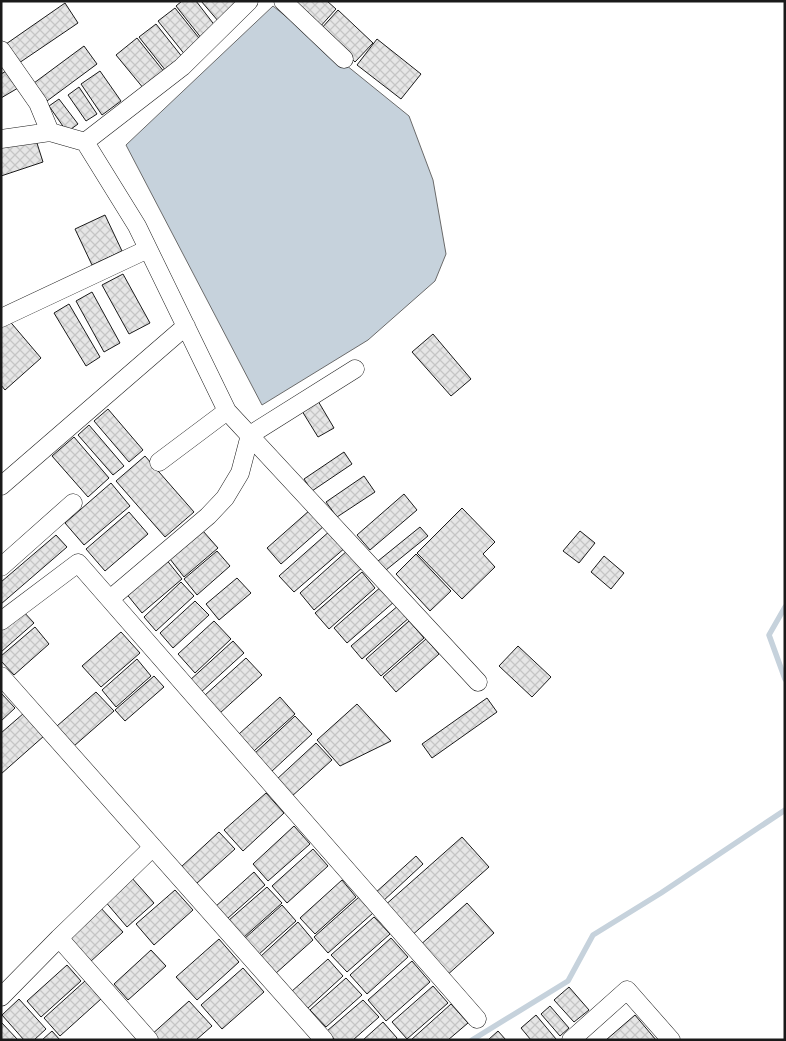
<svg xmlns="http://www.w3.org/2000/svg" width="786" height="1041" viewBox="0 0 786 1041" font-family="Poppins,sans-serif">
	<defs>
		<pattern id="building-cross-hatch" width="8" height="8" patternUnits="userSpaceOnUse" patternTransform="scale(1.25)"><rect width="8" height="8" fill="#e6e6e6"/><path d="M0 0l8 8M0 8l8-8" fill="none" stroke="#c5c5c5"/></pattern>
	</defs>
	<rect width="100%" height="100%" fill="#fff"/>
	<path fill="#c6d2dc" stroke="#6a6a6a" d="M273,6l136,110 24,64 13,74 -11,27 -67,59 -106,65 -136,-260z"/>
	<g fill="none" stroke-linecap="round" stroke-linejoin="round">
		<path stroke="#c6d2dc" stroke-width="5.5" d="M785,607l-16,28 16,44
			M472,1040l96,-59 25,-46 68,-42 124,-83"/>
	</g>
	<path fill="url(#building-cross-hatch)" stroke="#1a1a1a" d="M182,1h14l20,26 -14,12 -26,-33z
		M201,1h41l-23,21z
		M290,1h37l9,8 -17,19z
		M65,3l13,20 -59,40 -13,-19z
		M175,8l28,35 -17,13 -28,-35z
		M338,10l35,33 -18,19 -35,-32z
		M156,24l27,34 -17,13 -27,-34z
		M137,38l28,35 -21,16 -28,-34z
		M377,39l44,35 -20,25 -44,-34z
		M84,46l13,18 -50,37 -13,-18z
		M8,70l10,18 -17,10v-24z
		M100,71l21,30 -19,14 -21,-31z
		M79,87l18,27 -11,7 -18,-26z
		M59,99l19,25 -11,8 -18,-26z
		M35,137l8,25 -42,14v-28z
		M105,215l17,36 -30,14 -17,-36z
		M123,274l27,49 -21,11 -27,-49z
		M92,292l28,51 -16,9 -28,-51z
		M69,304l31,53 -14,9 -32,-53z
		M7,318l34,40 -36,32 -4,-5v-62z
		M433,334l38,45 -20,17 -39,-44z
		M318,401l16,27 -16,9 -16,-26z
		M108,409l35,41 -14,12 -35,-41z
		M89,425l35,41 -11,9 -35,-40z
		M74,437l35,41 -21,19 -36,-41z
		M344,452l8,12 -40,27 -8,-12z
		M145,456l49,56 -29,25 -49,-56z
		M364,476l11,16 -38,25 -11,-15z
		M111,483l19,23 -46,39 -19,-22z
		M404,494l13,16 -47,40 -13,-15z
		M462,508l33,34 -12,12 12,13 -33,32 -45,-46z
		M310,510l14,16 -43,38 -14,-16z
		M129,512l19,22 -43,37 -19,-22z
		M420,527l8,9 -42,34 -8,-9z
		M331,530l15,17 -52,45 -15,-16z
		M203,531l15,17 -34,29 -14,-18z
		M580,531l15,12 -16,20 -16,-12z
		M56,535l11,12 -66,57v-22z
		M348,550l15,17 -49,43 -14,-17z
		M217,551l13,15 -33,29 -13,-16z
		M416,554l35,37 -21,20 -34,-37z
		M604,556l20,17 -13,16 -20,-17z
		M165,558l17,21 -40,34 -17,-21z
		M362,572l13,16 -46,41 -14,-16z
		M237,578l14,15 -32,27 -13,-16z
		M181,582l13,14 -38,35 -12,-14z
		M382,586l13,15 -48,42 -13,-15z
		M195,601l14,14 -36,33 -13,-15z
		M399,605l11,12 -48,42 -11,-13z
		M22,610l12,13 -33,29v-24z
		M214,621l17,18 -36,34 -17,-19z
		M409,621l15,17 -43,38 -15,-17z
		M35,627l14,17 -35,31 -13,-14v-5z
		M121,632l19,21 -39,34 -19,-21z
		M426,639l13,15 -43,38 -13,-15z
		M233,641l11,12 -44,40 -11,-12z
		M518,646l33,31 -19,20 -33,-31z
		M246,658l16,17 -42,38 -16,-17z
		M137,659l14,17 -35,31 -14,-17z
		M154,676l10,11 -39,34 -10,-11z
		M96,692l18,19 -40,35 -17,-20z
		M1,693l14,15 -14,13z
		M280,697l15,17 -41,37 -15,-17z
		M487,698l10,14 -65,46 -10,-14z
		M357,704l34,37 -51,25 -23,-26z
		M24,713l20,23 -43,38v-41z
		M295,716l17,18 -41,38 -17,-18z
		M316,743l16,17 -41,37 -15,-17z
		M266,793l18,20 -41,38 -19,-21z
		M294,826l16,18 -42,37 -15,-17z
		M219,832l16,17 -39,35 -15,-17z
		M462,837l27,30 -79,70 -27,-30z
		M313,849l15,17 -41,37 -15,-17z
		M416,856l7,8 -41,38 -8,-8z
		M254,872l11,13 -38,34 -12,-12z
		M131,877l23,26 -27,24 -23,-27z
		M342,880l14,17 -41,37 -15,-16z
		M267,887l15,16 -39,35 -15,-17z
		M175,890l18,20 -39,35 -18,-21z
		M359,897l14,16 -45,40 -14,-16z
		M467,903l27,30 -49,44 -27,-30z
		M282,905l14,16 -38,34 -14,-16z
		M99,906l24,26 -33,30 -23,-27z
		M374,917l16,17 -43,38 -16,-17z
		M298,922l15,18 -38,34 -15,-17z
		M391,938l17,19 -41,37 -17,-19z
		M219,939l20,23 -42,38 -21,-23z
		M151,950l15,16 -38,34 -14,-16z
		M328,959l15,17 -36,33 -16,-17z
		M412,961l18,21 -44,39 -18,-21z
		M67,965l14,16 -40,36 -14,-16z
		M243,968l21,24 -42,37 -21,-24z
		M346,978l16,17 -36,32 -16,-17z
		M85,981l16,18 -41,37 -16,-18z
		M433,986l15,17 -41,36 -15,-17z
		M569,987l20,23 -15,12 -20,-22z
		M19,999l27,30 -12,11h-10l-22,-25z
		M363,1000l16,17 -26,23h-18l-8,-9z
		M189,1001l23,25 -16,14h-42l-4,-4z
		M451,1004l17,19 -20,17h-37z
		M550,1006l19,22 -9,8 -19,-22z
		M536,1015l20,24 -1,1h-24l-10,-12z
		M635,1015l21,25h-50z
		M1,1022l17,18h-17z
		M383,1022l14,16 -1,2h-33z
		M52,1031l8,9h-18z
		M498,1031l8,9h-18z"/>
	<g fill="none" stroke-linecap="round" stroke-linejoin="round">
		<defs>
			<path id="street" d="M283,1l61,58
				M1,50l37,53 12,29
				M1,139l49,-7 35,10 52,84 90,185 251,271
				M85,142l97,-75 67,-66
				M1,318l147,-69
				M159,462l68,-51
				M1,486l185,-160
				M1,567l72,-64
				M110,599l98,-83 17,-18 15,-25 10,-38 105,-66
				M1,621l77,-58 399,456
				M1,676l323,364
				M59,938l90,102
				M1,997l58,-59 94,-91
				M571,1040l56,-50 44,50"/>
		</defs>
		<use href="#street" stroke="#1a1a1a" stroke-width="19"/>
		<use href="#street" stroke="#fff" stroke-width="18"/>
	</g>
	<rect width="786" height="1041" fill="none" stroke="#1a1a1a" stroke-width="5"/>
</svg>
